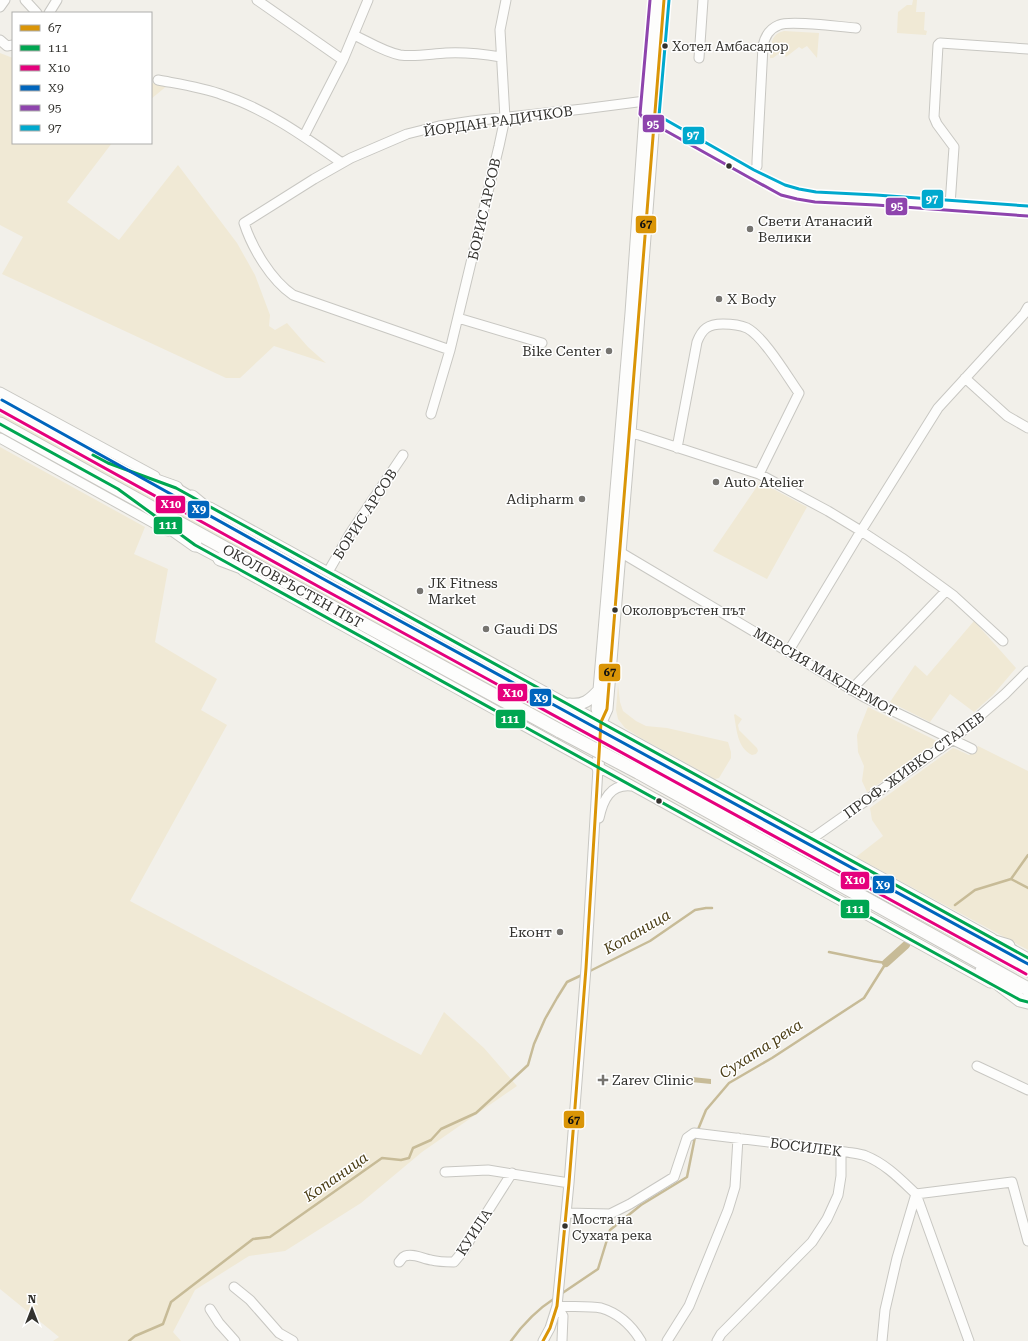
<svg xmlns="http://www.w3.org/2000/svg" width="1028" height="1341" viewBox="0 0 1028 1341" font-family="'Roboto Serif',serif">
	<rect width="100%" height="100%" fill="#f2f0ea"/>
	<path fill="#f0e9d5" d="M913,0h4l-1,12h9l-1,18 3,1 -1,4 -29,-2 1,-21 9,-7h5z
		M784,31l35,2 -2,25 -10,-12 -5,3 -3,-2 -13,10 -5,-5 -8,6h-3c1,-12 0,-24 14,-27z
		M0,53l13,5v85h99l-45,59 52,38 59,-75 59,78 18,32 15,40 -1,11 6,4 12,-7 21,24 18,16 -52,-17 -34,32h-14l-224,-104 21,-37 -23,-12z
		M151,83l17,2 -17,14z
		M0,413l561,308 -1,3 -560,-308z
		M0,431l132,73 33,23 -165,-91z
		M0,447l145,80 -11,27 34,15 -13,73 62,37 -16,31 26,15 -97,176 291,154 23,-43 40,36 33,38 -95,66 -61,51 -76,48 -36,5 -54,34 -22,42 8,9h-128l6,-4 -59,-48z
		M760,482l47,25 -40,72 -54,-28z
		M974,621l42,47 -23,27 -19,17 -24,-18 -20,28 -40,-20 25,-37 12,11z
		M618,684l2,18 3,9 13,10 10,5 21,2 61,14 3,10v6l-12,20 -4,1 -74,-41 -16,-10 -7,-9 -2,-9z
		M868,707l69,34v2l-70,49 -5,-11 2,-15 -6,-14 -1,-17z
		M735,714l7,5 -4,6 1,5 18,18 1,3 -2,3 -4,1c-15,-8 -15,-24 -18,-40z
		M978,746l50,25v179l-172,-93 27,-21 -11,-16 -2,-12 83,-60 3,1 13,6z
		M640,765l343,189 -1,2 -342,-188z"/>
	<path fill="#c7bb97" d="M692,1077l19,2v5l-20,-2z"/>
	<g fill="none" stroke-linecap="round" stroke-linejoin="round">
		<path stroke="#c7bb97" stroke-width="2.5" d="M1011,879l17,9
			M955,905l20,-15 36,-11 17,-24
			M588,972l62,-31 45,-31 11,-2h6
			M697,1132l9,-22 23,-27 43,-25 92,-60 22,-35 -13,-2 -44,-9
			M561,1294l37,-25 12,-39 31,-25 46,-28 8,-40
			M129,1341l6,-5 28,-12 8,-22 82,-63 17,-2 112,-79 19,2 8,-2 4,-10 18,-8 10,-11 35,-16 52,-48 6,-21 11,-25 12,-21 10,-16 17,-8
			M511,1341c12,-17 27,-32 44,-43"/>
		<path stroke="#c7bb97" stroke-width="8" d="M886,963l20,-18"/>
		<defs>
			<path id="minor" d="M25,0l12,13
				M257,0l86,60
				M0,7l5,-7
				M49,13l8,-13
				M354,35c15,7 30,17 46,20 15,2 30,-1 46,-2 19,-1 37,1 55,4
				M0,40l7,6 6,-1
				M699,58l4,-58
				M158,80c21,4 44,7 65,15 43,14 82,42 119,68
				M648,116l104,58 31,16 15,4 17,3 61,3 152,11
				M304,136l39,-76 25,-60
				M752,174l5,-8v-5l6,-115c2,-10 6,-17 16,-21 11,-5 62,2 77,3
				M950,205l4,-58 -17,-23 -3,-7 4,-72 2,-2 88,6
				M458,318l84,25
				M450,350l-157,-55c-22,-15 -41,-47 -49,-72l70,-44 37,-21 56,-24 32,-8 33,-5 111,-12 70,-9
				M965,378l42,38 21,12
				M0,392l155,84
				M431,414l19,-64 49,-204 6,-28 -5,-88 6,-30
				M630,433l9,2 120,39 69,37 33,20 41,27 52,38 49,45
				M0,438l168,93
				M677,448l20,-106c5,-13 11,-18 26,-18 7,0 17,1 24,4 17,9 40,48 52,65l-40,81
				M172,485l25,15
				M210,507l782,431
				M190,543l34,18
				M620,552l244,145 108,52
				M243,571l747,412
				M328,572l23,-40 52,-77
				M788,652l73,-121 77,-123 86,-94 4,-7
				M851,690l95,-99
				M599,818c4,-18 11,-34 32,-32
				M813,838l139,-98 53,-46 23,-23
				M1003,944l25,14
				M977,1066l51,24
				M445,1172l43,-2 81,13
				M566,1213l44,1 20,-10 44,-27 13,-39 7,-5 147,18c8,2 18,2 25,5 20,8 35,24 50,38l53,147
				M399,1262c2,-2 3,-5 6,-6 9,-3 18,3 26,4 8,2 15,2 23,2l10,-12 8,-14 40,-63
				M234,1287l16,13 29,33 14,8
				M557,1306c12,1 33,0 44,2 17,5 31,18 40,33
				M557,1306l6,10 -1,25
				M210,1309l9,14 16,18
				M543,1341l7,-13 7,-22 12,-123 17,-215 12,-200
				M667,1341l22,-35 39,-96 7,-23 3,-49
				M717,1341l4,-7 91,-92 15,-23 11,-24 3,-19v-25
				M882,1341l3,-31 12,-52 19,-64 96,-12 16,59"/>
			<path id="major" d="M569,704c14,2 21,-4 30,-14
				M601,722l6,-13 23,-276 24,-314 10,-119
				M598,768l3,-46 -4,-13 2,-19 32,-377 15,-212 9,-101"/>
			<path id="highway" d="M0,404l599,331
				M0,424l297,164 263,143
				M145,477l31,11
				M192,497l23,19
				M164,523l31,22
				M220,559l32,12
				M639,757l46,27 343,186
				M638,772l390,217
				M981,938l27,8
				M982,971l38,29 8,2"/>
		</defs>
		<use href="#minor" stroke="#c8c7c2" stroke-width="11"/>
		<use href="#major" stroke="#c8c7c2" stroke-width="13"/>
		<use href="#highway" stroke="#c8c7c2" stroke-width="15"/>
		<use href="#minor" stroke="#fdfdfc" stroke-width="9"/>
		<use href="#major" stroke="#fdfdfc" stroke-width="11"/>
		<use href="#highway" stroke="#fdfdfc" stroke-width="13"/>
		<defs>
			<path id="highway-bridge" d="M560,731l78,41
				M599,735l40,22"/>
		</defs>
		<use href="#highway-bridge" stroke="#c8c7c2" stroke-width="15" stroke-linecap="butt"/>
		<use href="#highway-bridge" stroke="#fdfdfc" stroke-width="13"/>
		<defs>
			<path id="bus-1" d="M543,1341l7,-13 7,-22 12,-123 17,-215 15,-246 6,-13 57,-709"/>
			<path id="bus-2" d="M0,424l118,65 77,56 825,455 8,2
				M93,455l15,8 68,25 852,470"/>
			<path id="bus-3" d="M0,410l323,179 703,385"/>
			<path id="bus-4" d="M2,400l325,181 701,383"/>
			<path id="bus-5" d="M650,0l-10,114 3,4 107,60 31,17 16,4 18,3 61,3 152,11"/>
			<path id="bus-6" d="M669,0l-10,116 95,54 31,15 14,4 17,3 60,3 152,11"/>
		</defs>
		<use href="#bus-1" stroke="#fff" stroke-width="6"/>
		<use href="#bus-2" stroke="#fff" stroke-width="6"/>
		<use href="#bus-3" stroke="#fff" stroke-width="6"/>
		<use href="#bus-4" stroke="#fff" stroke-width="6"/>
		<use href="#bus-5" stroke="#fff" stroke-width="6"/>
		<use href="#bus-6" stroke="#fff" stroke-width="6"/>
		<use href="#bus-1" stroke="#da9507" stroke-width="3"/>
		<use href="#bus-2" stroke="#00a651" stroke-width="3"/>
		<use href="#bus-3" stroke="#e5007d" stroke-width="3"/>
		<use href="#bus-4" stroke="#0065bd" stroke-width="3"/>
		<use href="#bus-5" stroke="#8e44ad" stroke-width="3"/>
		<use href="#bus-6" stroke="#00a9ce" stroke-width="3"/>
	</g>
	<g fill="#33322e" stroke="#fff" stroke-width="1.5">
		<circle cx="665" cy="46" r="3.5"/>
		<circle cx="729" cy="166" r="3.5"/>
		<circle cx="615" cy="610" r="3.5"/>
		<circle cx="659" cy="801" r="3.5"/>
		<circle cx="565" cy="1226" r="3.5"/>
	</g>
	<g fill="#767470" stroke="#fff" stroke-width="1.5">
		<circle cx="750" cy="229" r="4"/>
		<circle cx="719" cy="299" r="4"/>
		<circle cx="609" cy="351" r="4"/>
		<circle cx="716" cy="482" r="4"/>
		<circle cx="582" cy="499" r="4"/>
		<circle cx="420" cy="591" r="4"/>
		<circle cx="486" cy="629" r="4"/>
		<circle cx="560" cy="932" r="4"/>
		<path d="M601 1074h4v4h4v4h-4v4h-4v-4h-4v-4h4z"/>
	</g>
	<g text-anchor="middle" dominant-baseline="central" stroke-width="3" stroke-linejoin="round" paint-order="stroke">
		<g font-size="13" fill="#33322e" stroke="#fff" text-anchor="start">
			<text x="672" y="46">Хотел Амбасадор</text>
			<text x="622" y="610">Околовръстен път</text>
			<text x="572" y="1219">Моста на<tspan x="572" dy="16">Сухата река</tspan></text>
		</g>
		<g font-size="14" fill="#33322e" stroke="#fff">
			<text transform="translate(498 121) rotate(-8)">ЙОРДАН РАДИЧКОВ</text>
			<text transform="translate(484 209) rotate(-77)">БОРИС АРСОВ</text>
			<text transform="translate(365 514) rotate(-57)">БОРИС АРСОВ</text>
			<text transform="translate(293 586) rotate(29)">ОКОЛОВРЪСТЕН ПЪТ</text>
			<text transform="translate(825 672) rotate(30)">МЕРСИЯ МАКДЕРМОТ</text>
			<text transform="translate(914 765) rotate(-36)">ПРОФ. ЖИВКО СТАЛЕВ</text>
			<text transform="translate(806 1147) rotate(7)">БОСИЛЕК</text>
			<text transform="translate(474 1232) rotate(-57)">КУИЛА</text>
		</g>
		<g font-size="14" fill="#33322e" stroke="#fff" text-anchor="start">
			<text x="758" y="221">Свети Атанасий<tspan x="758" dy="16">Велики</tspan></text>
			<text x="727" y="299">X Body</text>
			<text x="601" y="351" text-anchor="end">Bike Center</text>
			<text x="724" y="482">Auto Atelier</text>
			<text x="574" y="499" text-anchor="end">Adipharm</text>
			<text x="428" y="583">JK Fitness<tspan x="428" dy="16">Market</tspan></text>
			<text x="494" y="629">Gaudi DS</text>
			<text x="552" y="932" text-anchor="end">Еконт</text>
			<text x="612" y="1080">Zarev Clinic</text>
		</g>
		<g font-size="15" font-style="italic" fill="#4b3e16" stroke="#fff">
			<text transform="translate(637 932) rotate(-30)">Копаница</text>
			<text transform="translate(761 1049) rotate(-33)">Сухата река</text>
			<text transform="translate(336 1177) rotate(-35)">Копаница</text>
		</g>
	</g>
	<g stroke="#fff" stroke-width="1.5">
		<rect x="642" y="114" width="23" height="19" rx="4" fill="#8e44ad"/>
		<rect x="682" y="126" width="23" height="19" rx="4" fill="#00a9ce"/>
		<rect x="921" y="189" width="23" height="20" rx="4" fill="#00a9ce"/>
		<rect x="885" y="197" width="23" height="19" rx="4" fill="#8e44ad"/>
		<rect x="635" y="215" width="22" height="19" rx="4" fill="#da9507"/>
		<rect x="155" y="495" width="31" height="19" rx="4" fill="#e5007d"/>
		<rect x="187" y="500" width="23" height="19" rx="4" fill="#0065bd"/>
		<rect x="153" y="516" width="30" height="19" rx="4" fill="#00a651"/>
		<rect x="598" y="663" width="23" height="19" rx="4" fill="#da9507"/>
		<rect x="497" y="683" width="31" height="19" rx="4" fill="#e5007d"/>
		<rect x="529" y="688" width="23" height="19" rx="4" fill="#0065bd"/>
		<rect x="495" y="709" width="31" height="20" rx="4" fill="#00a651"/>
		<rect x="840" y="871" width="30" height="19" rx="4" fill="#e5007d"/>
		<rect x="872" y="875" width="23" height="19" rx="4" fill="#0065bd"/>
		<rect x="840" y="899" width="30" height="20" rx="4" fill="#00a651"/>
		<rect x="563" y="1110" width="22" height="19" rx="4" fill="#da9507"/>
	</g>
	<g font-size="11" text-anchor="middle" font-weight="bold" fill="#fff">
		<text x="653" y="128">95</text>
		<text x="693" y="139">97</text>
		<text x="932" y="203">97</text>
		<text x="897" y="210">95</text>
		<text x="171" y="508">Х10</text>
		<text x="199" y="513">Х9</text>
		<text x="168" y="529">111</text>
		<text x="513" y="697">Х10</text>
		<text x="541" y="702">Х9</text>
		<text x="510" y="723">111</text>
		<text x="855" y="884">Х10</text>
		<text x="883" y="889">Х9</text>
		<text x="855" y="913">111</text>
	</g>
	<g font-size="11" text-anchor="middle" font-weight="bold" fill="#111">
		<text x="646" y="228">67</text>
		<text x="610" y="676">67</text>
		<text x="574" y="1124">67</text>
	</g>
	<rect x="12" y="12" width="140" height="132" fill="#ffffff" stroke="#adadab"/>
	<rect x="20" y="25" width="20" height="6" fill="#da9507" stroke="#adadab"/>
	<text x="48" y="32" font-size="12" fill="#33322e">67</text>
	<rect x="20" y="45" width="20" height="6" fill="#00a651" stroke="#adadab"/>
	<text x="48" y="52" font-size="12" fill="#33322e">111</text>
	<rect x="20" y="65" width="20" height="6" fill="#e5007d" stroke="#adadab"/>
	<text x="48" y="72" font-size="12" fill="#33322e">Х10</text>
	<rect x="20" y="85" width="20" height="6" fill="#0065bd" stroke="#adadab"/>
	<text x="48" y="92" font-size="12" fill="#33322e">Х9</text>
	<rect x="20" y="105" width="20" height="6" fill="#8e44ad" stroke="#adadab"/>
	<text x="48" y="112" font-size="12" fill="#33322e">95</text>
	<rect x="20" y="125" width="20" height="6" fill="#00a9ce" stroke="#adadab"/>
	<text x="48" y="132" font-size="12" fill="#33322e">97</text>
	<g transform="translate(32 1309)" stroke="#ffffff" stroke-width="3" paint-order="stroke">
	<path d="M0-3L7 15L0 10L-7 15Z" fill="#33322e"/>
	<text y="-6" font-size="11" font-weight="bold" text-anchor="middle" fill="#33322e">N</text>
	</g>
</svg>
